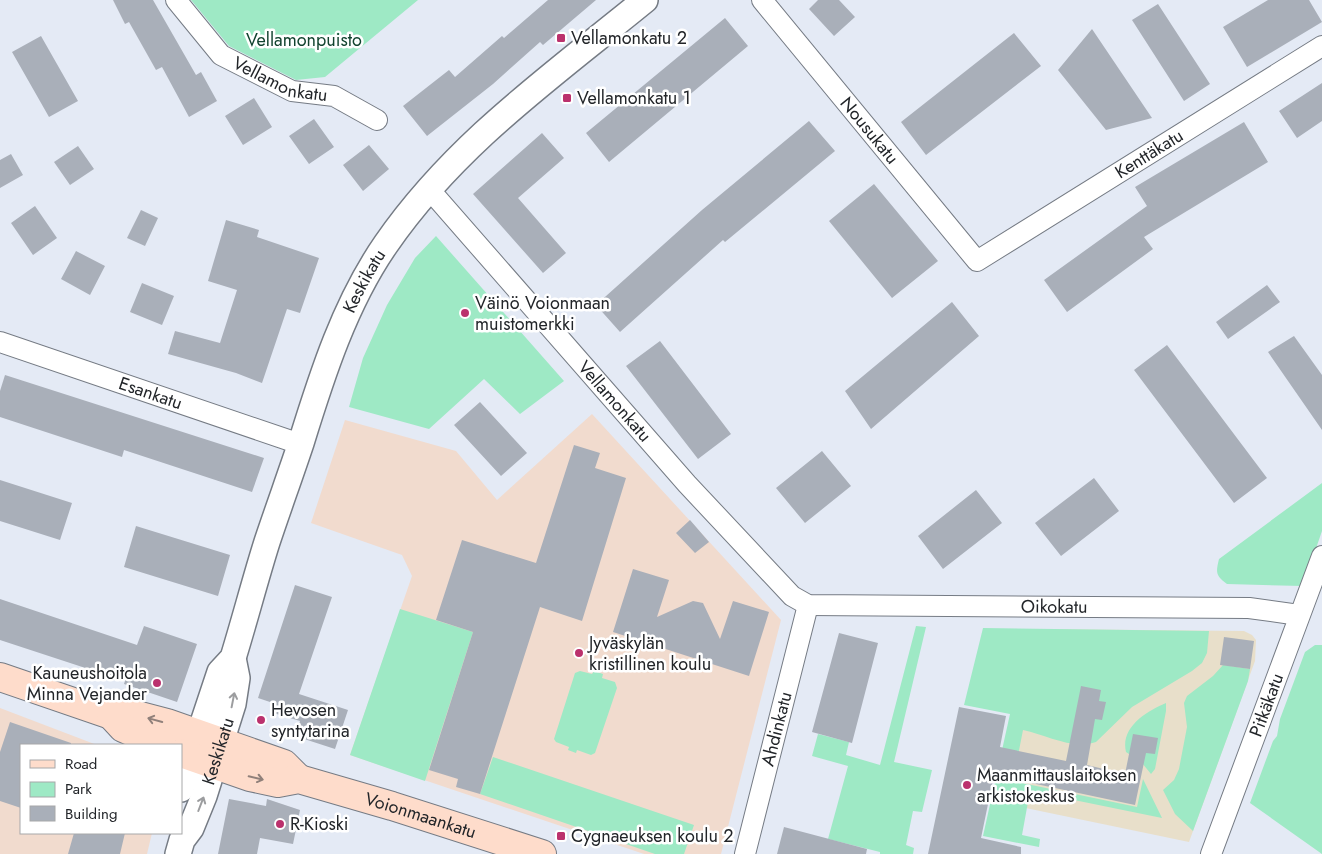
<svg xmlns="http://www.w3.org/2000/svg" width="1322" height="854" viewBox="0 0 1322 854" font-family="Jost,sans-serif">
	<rect width="100%" height="100%" fill="#e4eaf5"/>
	<path fill="#e8dfca" d="M1037,629l207,2 8,4 4,5 -1,21 -66,181 -188,-39z"/>
	<path fill="#f1dbce" d="M592,414l189,206 -60,234h-77l-294,-99 62,-179 -10,-21 -91,-32 34,-103 111,31 41,49z
		M0,708l97,37h-76v88h131l-5,21h-147z"/>
	<path fill="#9ee9c5" d="M191,0h227l-93,77 -29,3 -67,-34z
		M436,236l128,145 -44,33 -36,-35 -55,50 -80,-22 14,-49 24,-53 28,-47z
		M1322,483v48l-19,55 -76,-2c-12,-9 -11,-12 -8,-25z
		M400,609l73,23 -48,149 -75,-26z
		M916,626l10,1 -32,135 38,8 -10,42 -9,-1 -7,34 8,3 -1,6h-33v-2l-52,-13 20,-73 -36,-10 6,-22 31,8 -3,13 34,10z
		M983,628l226,3 -2,22 -5,10 -10,8 -60,36 -36,35c-24,8 -49,-7 -73,-12l-10,51 124,26 6,-28 19,39 -132,-27 -8,44 18,4 -1,8 -56,-11 27,-122 -46,-9z
		M1315,645h7v209l-72,-51 23,-62 4,-5 3,-17 25,-67z
		M1223,665l27,4 -2,12 -55,150 -18,-17 -12,-24 11,-10 5,-11 8,-42 -3,-24 3,-7 26,-20z
		M580,671l12,3 2,-3 9,3 -1,4 13,4 2,6 -22,65 -4,2 -14,-5 -1,3 -8,-3 1,-3 -13,-5 -2,-3 21,-66z
		M1166,703v8l-11,58 -4,5 -9,-11 -16,-11c-6,-25 21,-41 40,-49z
		M493,757l201,68 -10,29h-29l-175,-60z"/>
	<path fill="#a9afb9" d="M113,0h40l43,75 5,-3 16,29 -28,16 -27,-50 -6,3 -27,-48 -4,2z
		M548,0h48l-53,45 -3,-3 -47,42 -66,52 -24,-30 46,-36 6,7 47,-41 2,2z
		M818,0h21l16,17 -21,19 -25,-27z
		M1268,0h41l13,22 -75,45 -24,-40z
		M1158,4l52,80 -26,17 -52,-81z
		M725,18l23,28 -139,116 -23,-29z
		M1092,29l60,89 -46,12 -48,-60z
		M1014,33l27,33 -115,89 -25,-33z
		M41,36l37,65 -29,16 -37,-65z
		M1322,83v38l-25,17 -18,-27z
		M254,98l18,29 -29,18 -18,-29z
		M314,119l20,28 -25,17 -20,-28z
		M809,121l26,30 -110,91 -2,-2 -103,92 -24,-27 106,-95z
		M1244,122l24,40 -124,75 9,12 -86,63 -23,-32 103,-74 -12,-19z
		M542,133l22,25 -46,40 48,55 -23,20 -70,-79z
		M369,145l20,24 -26,22 -20,-26z
		M78,146l16,23 -24,16 -16,-23z
		M11,154l12,21 -23,13v-28z
		M874,184l64,77 -46,37 -63,-77z
		M35,206l22,32 -24,17 -22,-32z
		M141,210l17,8 -13,28 -18,-8z
		M226,220l33,10 -2,7 62,21 -19,55 -13,-4 -25,74 -26,-10 -68,-19 7,-23 45,12 17,-53 -29,-9z
		M76,251l29,15 -15,29 -29,-16z
		M142,283l32,13 -12,29 -32,-13z
		M1267,285l13,17 -52,37 -12,-17z
		M952,302l27,34 -108,93 -26,-38z
		M1294,336l28,39v55l-54,-78z
		M660,341l71,93 -33,25 -72,-93z
		M1167,345l100,133 -33,25 -100,-133z
		M5,375l259,83 -12,34 -128,-42 -2,7 -122,-40v-26z
		M480,402l47,51 -26,23 -47,-51z
		M574,445l26,8 -5,15 31,10 -44,143 -42,-14 -60,187 -24,-7 2,-8 -29,-9 44,-138 -37,-12 26,-80 74,23z
		M822,451l29,35 -46,37 -29,-35z
		M1094,478l25,33 -58,45 -26,-33z
		M0,480l72,23 -12,37 -60,-19z
		M976,490l26,33 -59,46 -25,-33z
		M690,520l19,22 -14,11 -19,-20z
		M136,526l94,29 -12,41 -94,-29z
		M633,569l36,11 -12,37 36,-16 10,2 17,36 13,-38 36,11 -20,64 -136,-44z
		M295,585l37,12 -33,97 49,16 -13,39 -40,-13 5,-15 -30,-9 3,-9 -15,-5z
		M0,599l137,46 7,-19 53,18 -20,58 -53,-18 1,-3 -125,-41z
		M839,633l39,10 -26,100 -40,-11z
		M1224,637l30,4 -4,28 -30,-4z
		M1081,686l20,4 -2,11 7,1 -4,18 -7,-1 -8,46 38,9 8,-40 25,4 -3,16 -9,-1 -11,52 -141,-30 -13,63 40,9v7h-93l31,-147 47,9 -6,31 66,14z
		M10,722l61,21v2h-50v63l-21,-7v-49z
		M229,799l37,7 1,-7 33,11 -7,34 -33,-6 -3,16h-39z
		M784,827l83,22 -1,5h-89z
		M74,833h51l-5,21h-52z"/>
	<g fill="none" stroke-linecap="round" stroke-linejoin="round">
		<defs>
			<g id="minor">
				<path id="s1" d="M176,0l45,55 71,36 42,5 43,24"/>
				<path id="s2" d="M762,0l215,261 345,-215"/>
				<path id="s3" d="M429,189l258,295 105,112 16,9 441,3 50,7"/>
				<path id="s4" d="M0,342l300,102"/>
				<path id="s5" d="M745,854l63,-249"/>
				<path id="s6" d="M1211,854l111,-298"/>
			</g>
			<g id="tertiary">
				<path id="s7" d="M181,789l39,-117 13,-14c12,-39 22,-78 34,-116 11,-33 23,-66 34,-99 21,-68 44,-140 85,-199 69,-100 166,-168 259,-244"/>
				<path id="s8" d="M178,854l4,-14 9,-12 13,-32 29,-92 4,-26 -4,-20"/>
			</g>
			<g id="secondary">
				<path d="M0,677l111,38 18,-2 38,10 117,41 15,15"/>
				<path d="M111,715l12,13 39,17"/>
				<path id="s9" d="M181,753l69,24 28,6 21,-4 93,27 150,48"/>
			</g>
		</defs>
		<use href="#minor" stroke="#757b84" stroke-width="22"/>
		<use href="#tertiary" stroke="#757b84" stroke-width="28"/>
		<use href="#secondary" stroke="#757b84" stroke-width="30"/>
		<use href="#minor" stroke="#fff" stroke-width="20"/>
		<use href="#tertiary" stroke="#fff" stroke-width="25"/>
		<use href="#secondary" stroke="#fedccb" stroke-width="28"/>
	</g>
	<defs><path id="oneway-shaft" d="M-6 0H5M1.5-3L5.5 0L1.5 3" fill="none" stroke-width="1.6" stroke-linecap="round" stroke-linejoin="round" transform="scale(1.25)"/></defs>
	<g stroke="#9c9d9f">
		<use href="#oneway-shaft" transform="translate(233 700) rotate(-79)"/>
		<use href="#oneway-shaft" transform="translate(201 804) rotate(-69)"/>
	</g>
	<g stroke="#90807a">
		<use href="#oneway-shaft" transform="translate(155 720) rotate(-165)"/>
		<use href="#oneway-shaft" transform="translate(256 778) rotate(13)"/>
	</g>
	<g fill="#bb316d" stroke="#fff" stroke-width="2">
		<rect x="556" y="33" width="10" height="10" rx="2.5"/>
		<rect x="562" y="93" width="10" height="10" rx="2.5"/>
		<circle cx="465" cy="313" r="5"/>
		<circle cx="579" cy="653" r="5"/>
		<circle cx="157" cy="683" r="5"/>
		<circle cx="261" cy="720" r="5"/>
		<circle cx="967" cy="785" r="5"/>
		<circle cx="280" cy="824" r="5"/>
		<rect x="556" y="831" width="10" height="10" rx="2.5"/>
	</g>
	<g text-anchor="middle" dominant-baseline="central" stroke-width="5" stroke-linejoin="round" paint-order="stroke">
		<g font-size="18" fill="#222529" stroke="#fff" text-anchor="start">
			<text x="571" y="38">Vellamonkatu 2</text>
			<text x="577" y="98">Vellamonkatu 1</text>
			<text x="475" y="303">Väinö Voionmaan<tspan x="475" dy="21">muistomerkki</tspan></text>
			<text x="589" y="643">Jyväskylän<tspan x="589" dy="21">kristillinen koulu</tspan></text>
			<text x="147" y="673" text-anchor="end">Kauneushoitola<tspan x="147" dy="21">Minna Vejander</tspan></text>
			<text x="271" y="710">Hevosen<tspan x="271" dy="21">syntytarina</tspan></text>
			<text x="977" y="775">Maanmittauslaitoksen<tspan x="977" dy="21">arkistokeskus</tspan></text>
			<text x="290" y="824">R-Kioski</text>
			<text x="571" y="836">Cygnaeuksen koulu 2</text>
		</g>
		<g font-size="18" fill="#12432f" stroke="#fff">
			<text x="304" y="40">Vellamonpuisto</text>
		</g>
		<g font-size="18" fill="#222529" stroke="#fff">
			<text stroke="none"><textPath href="#s1" startOffset="136">Vellamonkatu</textPath></text>
			<text stroke="none"><textPath href="#s2" startOffset="169">Nousukatu</textPath></text>
			<text stroke="none"><textPath href="#s2" startOffset="541">Kenttäkatu</textPath></text>
			<text stroke="none"><textPath href="#s7" startOffset="542">Keskikatu</textPath></text>
			<text stroke="none"><textPath href="#s4" startOffset="159">Esankatu</textPath></text>
			<text stroke="none"><textPath href="#s3" startOffset="282">Vellamonkatu</textPath></text>
			<text stroke="none"><textPath href="#s3" startOffset="810">Oikokatu</textPath></text>
			<text stroke="none"><textPath href="#s6" startOffset="159">Pitkäkatu</textPath></text>
			<text stroke="none"><textPath href="#s5" startOffset="129">Ahdinkatu</textPath></text>
			<text stroke="none"><textPath href="#s8" startOffset="111">Keskikatu</textPath></text>
			<text stroke="none"><textPath href="#s9" startOffset="250">Voionmaankatu</textPath></text>
		</g>
	</g>
	<rect x="20" y="744" width="162" height="90" fill="#ffffff" stroke="#a7a8a9"/>
	<rect x="30" y="760" width="25" height="8" fill="#fedccb" stroke="#a7a8a9"/>
	<text x="65" y="769" font-size="15" fill="#222529">Road</text>
	<rect x="30" y="782" width="25" height="15" fill="#9ee9c5" stroke="#a7a8a9"/>
	<text x="65" y="794" font-size="15" fill="#222529">Park</text>
	<rect x="30" y="806" width="25" height="15" fill="#a9afb9" stroke="#a7a8a9"/>
	<text x="65" y="819" font-size="15" fill="#222529">Building</text>
</svg>
